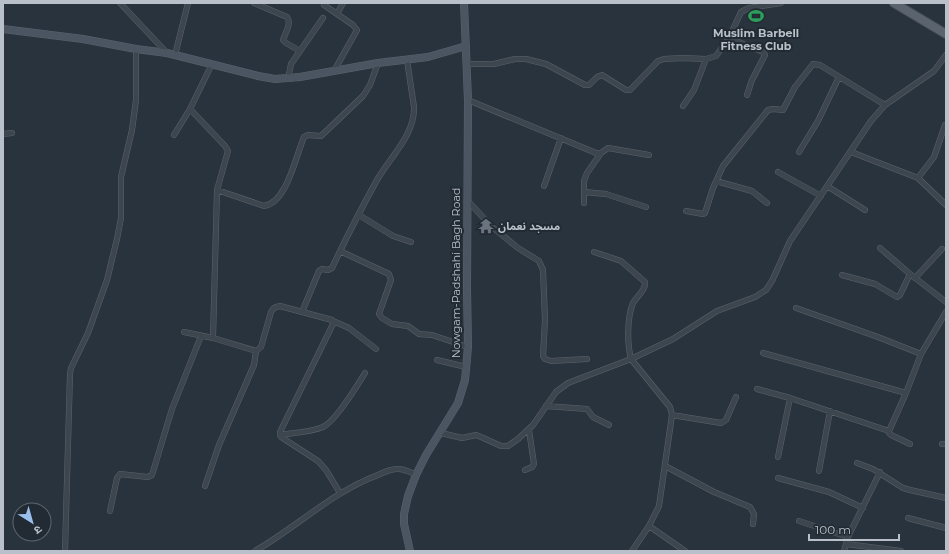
<svg xmlns="http://www.w3.org/2000/svg" width="949" height="554" viewBox="0 0 949 554" font-family="Montserrat,'Noto Sans Arabic','Noto Sans Devanagari',sans-serif">
	<rect width="100%" height="100%" fill="#29333e"/>
	<g fill="none" stroke-linecap="round" stroke-linejoin="round">
		<defs>
			<path id="street" d="M120,3l47,50
				M254,3l33,14c5,7 -2,16 -4,23l3,3 14,8
				M324,5l29,20 4,5 -23,41
				M337,14l6,-11
				M729,38l34,14 2,3 -13,25 -5,15
				M175,55l13,-52
				M466,64h28l21,-5h11l20,5 39,21h4l8,-8 5,-2 24,15h4l28,-29 6,-2 18,-1 24,1 10,-3 13,-18 12,-26 8,-4 32,-5
				M288,79l3,-15 32,-46
				M468,100l128,53h5l7,-5 41,7
				M683,106l11,-16 12,-31
				M190,109l35,37 3,5 -11,39 -4,148
				M3,134l9,-1
				M174,135l16,-26 22,-45
				M799,152l19,-31 21,-44
				M851,152l67,26 28,27
				M778,172l43,24
				M918,178l16,-21 11,-32
				M716,181l36,10 15,12
				M544,186l17,-48
				M827,186l38,24
				M217,190l47,16c23,-3 32,-51 40,-69l4,-2 13,1 42,-40 7,-11 8,-22
				M584,192l22,2 40,13
				M467,200l24,26 27,22 21,13 4,9 2,50 -2,36 2,3 6,2 36,-2
				M584,203v-22l3,-8 14,-20
				M686,211l17,3 2,-1 8,-25 10,-22 45,-56 5,-1 10,1 12,-23 18,-23 7,1 65,40
				M359,215l34,21 18,6
				M880,248l30,26 36,28
				M340,251l49,23 2,6 -11,31 -1,3 3,4 10,6 16,2 11,8 13,1 36,12
				M594,252l27,9 24,21c1,8 -8,14 -12,21 -6,14 -6,41 -2,56l39,48 2,8 -13,91 -10,20 -17,25
				M842,275l33,9 22,13 3,-2 10,-21
				M915,278l27,-29
				M796,308l82,29 43,17
				M302,312l17,-41 3,-2 6,1 4,-2c14,-30 29,-59 45,-88 13,-23 38,-45 37,-73l-7,-47
				M333,321l16,7 27,21
				M184,332l29,6 43,13 5,-4 10,-35c2,-4 4,-5 9,-6l52,14 1,4 -1,2 -52,106 1,5 37,24 8,9 14,23
				M763,353l143,40
				M437,360l29,7
				M757,389l33,9 99,33
				M546,406l41,3 6,8 16,8
				M672,415l49,8 5,-3 10,-23
				M441,433l21,5 14,-3 5,2 20,9h7l10,-7 15,-14 23,-33 12,-9 63,-24 42,-20 44,-28 38,-14 11,-7 6,-9 18,-40 81,-120 14,-16 49,-34 12,-16
				M280,435c13,-2 31,-3 43,-8 13,-6 34,-41 42,-54
				M910,444l-19,-9 -2,-2v-2l17,-38 15,-39 25,-42
				M942,444h4
				M778,457l12,-59
				M857,463l16,6 30,19 7,2 36,8
				M665,466l49,26 36,15 4,7 -1,10
				M525,470l7,-3 2,-3 -5,-34
				M819,471l11,-60
				M778,478l51,14 34,16
				M205,486l14,-41 35,-80 2,-14
				M110,511l7,-33 3,-4 28,3 4,-2 20,-66 29,-73
				M908,518l38,10
				M799,521l49,16
				M649,526l36,25
				M846,544l55,7
				M65,551l5,-177 1,-6 17,-35 19,-53 10,-41 4,-21v-41l11,-47 4,-30v-51
				M255,551c42,-24 77,-59 123,-76 6,-3 13,-6 20,-6 7,0 12,3 18,6
				M844,551l4,-14 32,-65"/>
			<path id="secondary" d="M3,29l80,10 53,10 31,4 91,23 17,3 25,-2 78,-14 50,-6 38,-11
				M410,551l-6,-27v-10l4,-18 8,-21 10,-20 32,-52 7,-23 3,-33 -1,-59 1,-188 -4,-97"/>
			<path id="primary" d="M894,3l52,31"/>
		</defs>
		<use href="#street" stroke="#5b636c" stroke-width="6"/>
		<use href="#secondary" stroke="#5b636c" stroke-width="8"/>
		<use href="#primary" stroke="#464e57" stroke-width="10"/>
		<use href="#street" stroke="#3d454e" stroke-width="5"/>
		<use href="#secondary" stroke="#4b5461" stroke-width="7"/>
		<use href="#primary" stroke="#5b646e" stroke-width="8"/>
	</g>
	<defs>
		<symbol id="stadium-bare" viewBox="-9 -9 18 18"><path d="M0-5a6.5 5 0 1 0 0 10a6.5 5 0 1 0 0-10ZM-3.5-1.8h7v3.6h-7Z" fill="#2e9e5b" stroke="#222a33" stroke-width="2.5" paint-order="stroke"/></symbol>
		<symbol id="temple-bare" viewBox="-9 -9 18 18"><path d="M0-6L5-2H3V0L6.5 2.5H4V6H1.5V3h-3V6H-4V2.5H-6.5L-3 0V-2H-5Z" fill="#6b7280" stroke="#222a33" stroke-width="2.5" paint-order="stroke"/></symbol>
	</defs>
	<g fill-rule="evenodd">
		<use href="#stadium-bare" x="745" y="5" width="22" height="22"/>
		<use href="#temple-bare" x="475" y="215" width="22" height="22"/>
	</g>
	<g text-anchor="middle" dominant-baseline="central" stroke-width="4" stroke-linejoin="round" paint-order="stroke">
		<g font-size="11" font-weight="bold" fill="#b9c0c9" stroke="#222a33">
			<text x="756" y="33">Muslim Barbell<tspan x="756" dy="13">Fitness Club</tspan></text>
			<text x="498" y="226" text-anchor="start">مسجد نعمان</text>
		</g>
		<g font-size="11" fill="#b9c0c9" stroke="#222a33">
			<text transform="translate(456 273) rotate(-90)">Nowgam-Padshahi Bagh Road</text>
		</g>
	</g>
	<rect width="949" height="554" fill="none" stroke="#b9c0c9" stroke-width="8"/>
	<g transform="translate(32 522) rotate(143)"><circle r="19" fill="#222a33" stroke="#5e666f"/>
	<path d="M0-3L7 15L0 10L-7 15Z" fill="#9bbfec"/>
	<text y="-6" font-size="11" font-weight="bold" text-anchor="middle" fill="#b9c0c9">उ</text>
	</g>
	<path d="M809 534v6h90v-6" fill="none" stroke="#b9c0c9" stroke-width="2"/>
	<text x="815" y="534" font-size="12" fill="#b9c0c9" stroke="#222a33" stroke-width="3" paint-order="stroke">100 m</text>
</svg>
